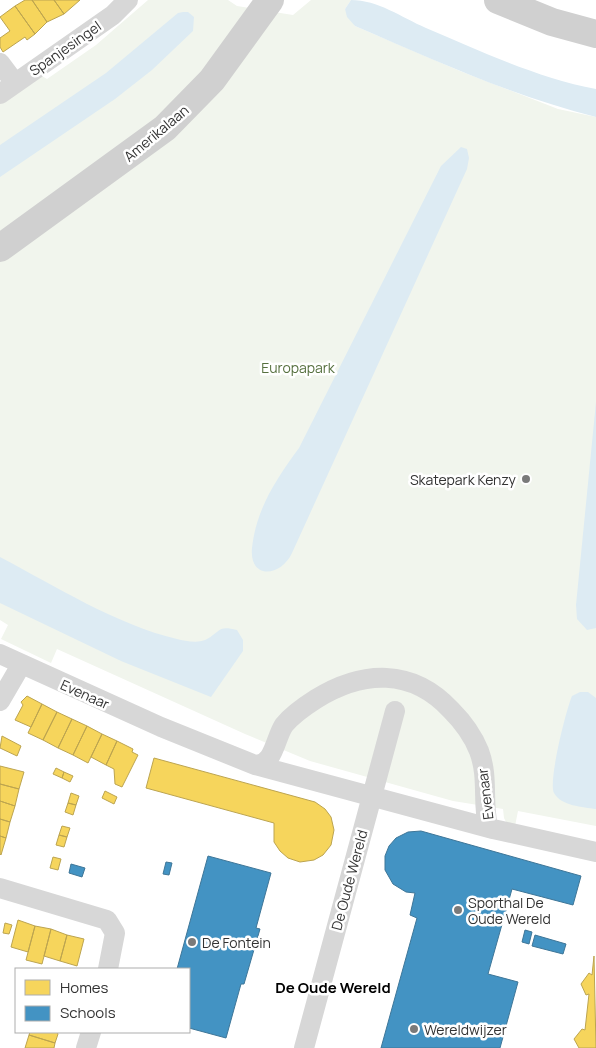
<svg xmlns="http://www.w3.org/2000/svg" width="596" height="1048" viewBox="0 0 596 1048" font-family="Manrope,sans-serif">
	<rect width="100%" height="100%" fill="#fff"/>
	<path fill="#f1f5ed" d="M148,0h80l9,6 56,9 18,-15h40l-6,9 10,17 105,45 98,38 38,8v709l-78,-15 -3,15 -8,-2 -3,-6 -1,-9 -50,-8 -143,-40 -65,-27 -188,-85 -6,14 -50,-24 7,-14 -8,-5v-519l40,-26 7,4 49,-34z"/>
	<path fill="#ddebf3" d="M351,0c27,0 50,17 75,28 54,23 112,50 170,61v28c-84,-21 -162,-57 -241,-91l-8,-9 -2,-8z
		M183,12h5l6,5 -1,14 -41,39 -37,29 -115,78v-32l106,-72 72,-60z
		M461,147l6,2 2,9 -2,11 -175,384c-11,24 -43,27 -40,-5 4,-39 25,-70 47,-100l142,-282z
		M596,402v226l-9,2 -10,-11 -1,-14z
		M0,557c55,29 117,68 177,82 8,2 22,5 30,0 14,-8 11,-14 30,-9l6,10v11l-32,46 -90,-36 -121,-58z
		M580,692h8l8,6v111c-13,-2 -35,-3 -42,-16 -6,-11 12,-83 18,-97z"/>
	<path fill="#f6d55c" stroke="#bca450" d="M25,0h7l15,22 -12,12 -20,-28z
		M32,0h22l10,14 -17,8z
		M54,0h26l-16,14z
		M15,6l20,28 -8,6 -2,-3 -22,15 -3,-5v-9l10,-7 -10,-14z
		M27,696l15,8 -11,23 -16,-7 8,-15 -2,-3z
		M42,704l15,8 -14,28 -15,-7z
		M57,712l15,7 -14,29 -15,-8z
		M72,719l15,7 -14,29 -15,-7z
		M87,726l15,8 -14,29 -15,-8z
		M102,734l15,7 -11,24 -15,-8z
		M2,736l19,10 -4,10 -17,-8z
		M117,741l16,8 -1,3 6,3 -16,32 -7,-3 -1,-15 -8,-4z
		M154,758l161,44 10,7 6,8 3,13 -3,15 -8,10 -9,5 -14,2 -12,-4 -8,-7 -6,-9v-19l-128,-35z
		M0,766l24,6 -5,17 -19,-5z
		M56,768l8,4 -2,6 -9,-4z
		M64,772l9,4 -3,6 -8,-4z
		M0,784l19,5 -4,17 -15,-5z
		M105,791l12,6 -3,7 -12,-6z
		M71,793l8,3 -3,9 -8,-2z
		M0,801l15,5 -5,16 -10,-3z
		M68,803l8,2 -3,10 -8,-3z
		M0,819l10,3 -4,16 -6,-2z
		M62,826l8,2 -3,9 -8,-2z
		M59,835l8,2 -3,10 -8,-2z
		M0,836l6,2 -5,17 -1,-1z
		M53,857l8,2 -3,11 -8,-2z
		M18,920l17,6 -7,26 -17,-5z
		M5,923l7,2 -3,9 -6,-1z
		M35,926l16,3 -9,35 -16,-4z
		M51,929l16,6 -7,26 -16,-5z
		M67,935l17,4 -7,27 -17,-5z
		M594,956l2,92h-17l-5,-9 8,-10 3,1 4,-36 -3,1 -5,-11 8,-11 3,2z
		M30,1032h27l1,2 -3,9 -26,-8z
		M29,1035l26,8 -1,5h-29z"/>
	<path fill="#4393c3" stroke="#3e7698" d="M421,831l160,45 -8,29 -61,-16 -24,85 30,8 -18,66h-119l36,-130 -7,-3 5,-22 -9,-1 -13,-8 -8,-14v-14l4,-10 7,-8 12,-6z
		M208,856l63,17 -15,55 4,1 -16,55h-3l-15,54 -37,-10v-59h-12z
		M166,862l6,1 -3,12 -6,-1z
		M71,864l14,4 -3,9 -13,-4z
		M525,930l7,2 -3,12 -7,-2z
		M535,935l31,9 -3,10 -31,-8z"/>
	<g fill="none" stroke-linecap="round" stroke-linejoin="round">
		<path stroke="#d7d7d7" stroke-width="20" d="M0,63l15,20
			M0,94l113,-79 15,-15
			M0,654l161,73 94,38c19,1 20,-27 29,-40 8,-10 21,-19 32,-26 47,-29 96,-31 135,11 11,11 22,26 28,41 10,27 3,50 9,75l5,3 103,23
			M0,701l21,-36
			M255,765l238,64
			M0,888l107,32 8,13 -7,36
			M86,1048l5,-16
			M304,1048l91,-337"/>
		<path stroke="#d0d0d0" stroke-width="28" d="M498,0l54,22 44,12
			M0,248l165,-120 47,-48 58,-80"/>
	</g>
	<g fill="#7a7a7a" stroke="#fff" stroke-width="2">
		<circle cx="526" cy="479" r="5"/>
		<circle cx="458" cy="910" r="5"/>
		<circle cx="192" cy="942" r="5"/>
		<circle cx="414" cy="1029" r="5"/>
	</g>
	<g text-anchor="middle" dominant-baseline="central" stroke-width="5" stroke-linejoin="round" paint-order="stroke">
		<g font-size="14" fill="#333" stroke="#fff">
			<text transform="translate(65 48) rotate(-35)">Spanjesingel</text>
			<text transform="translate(156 133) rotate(-40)">Amerikalaan</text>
			<text transform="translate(85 694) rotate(24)">Evenaar</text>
			<text transform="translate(485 794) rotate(-97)">Evenaar</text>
			<text transform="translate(349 880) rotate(-75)">De Oude Wereld</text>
		</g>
		<g font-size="14" fill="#56703f" stroke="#fff">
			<text x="298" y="367">Europapark</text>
		</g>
		<g font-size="14" fill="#333" stroke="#fff" text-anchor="start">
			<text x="516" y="479" text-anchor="end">Skatepark Kenzy</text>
			<text x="468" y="902">Sporthal De<tspan x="468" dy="16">Oude Wereld</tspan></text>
			<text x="202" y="942">De Fontein</text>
			<text x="424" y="1029">Wereldwijzer</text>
		</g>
		<g font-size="15" font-weight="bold" fill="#000" stroke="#fff">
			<text x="333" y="987">De Oude Wereld</text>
		</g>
	</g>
	<rect x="15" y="968" width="175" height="65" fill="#ffffff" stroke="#adadad"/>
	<rect x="25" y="980" width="25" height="15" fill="#f6d55c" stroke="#adadad"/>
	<text x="60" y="993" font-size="15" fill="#333333">Homes</text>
	<rect x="25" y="1006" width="25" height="15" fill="#4393c3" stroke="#adadad"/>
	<text x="60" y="1018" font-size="15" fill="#333333">Schools</text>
</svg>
